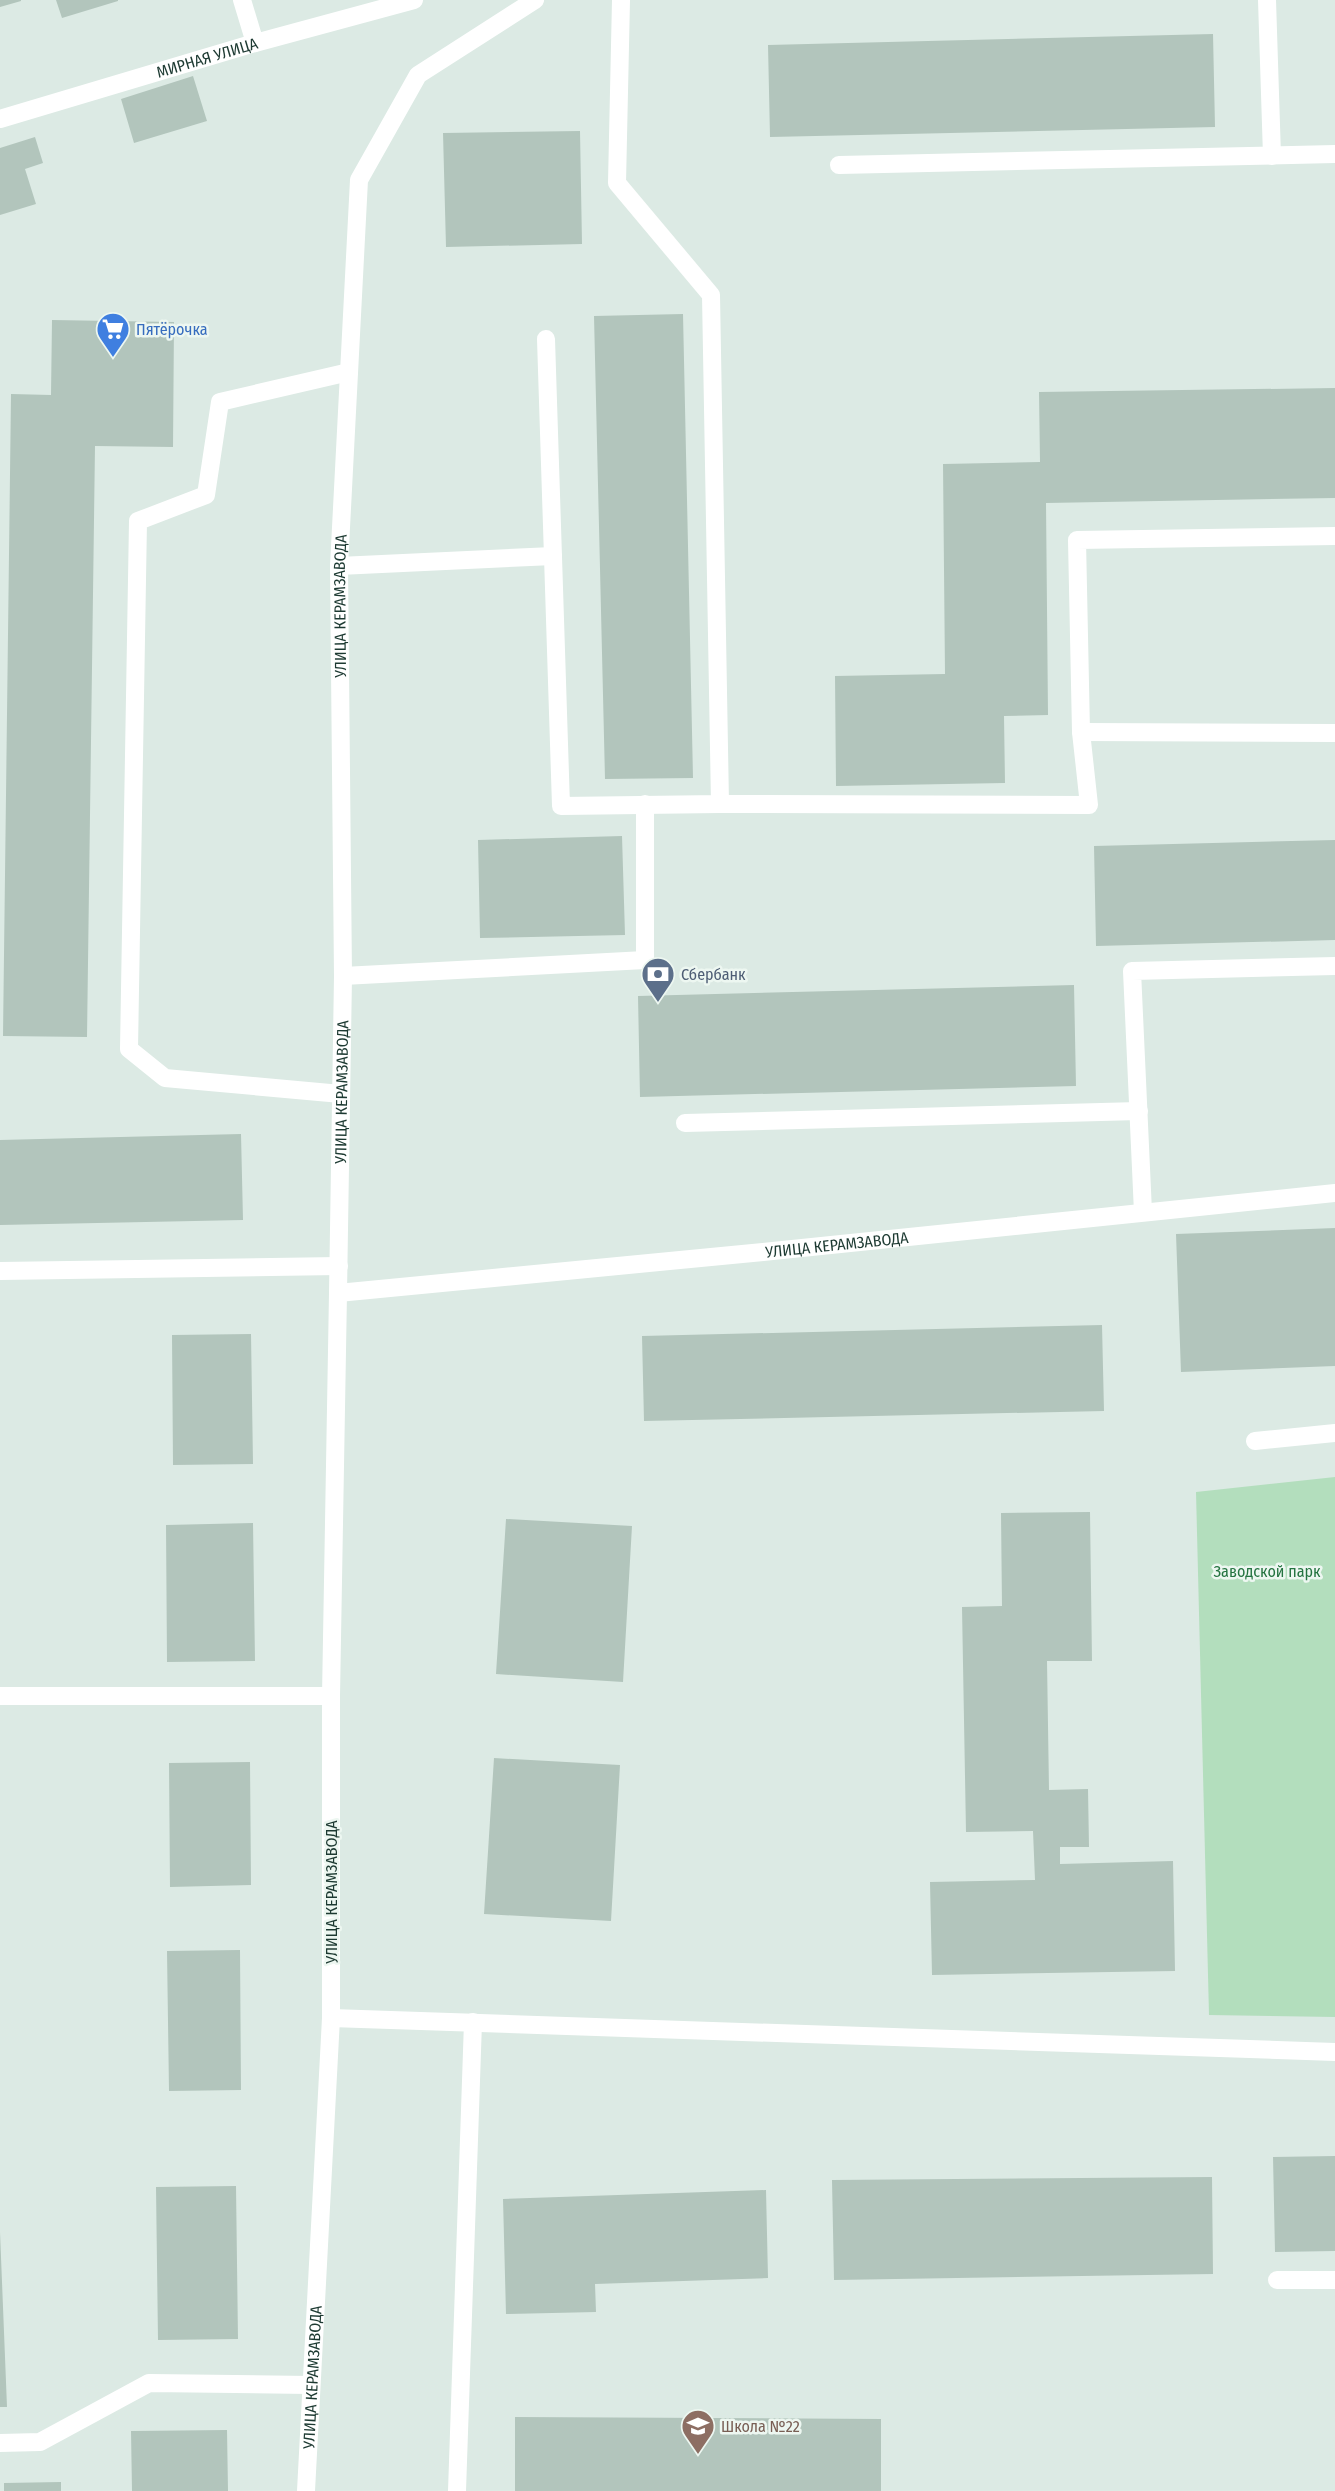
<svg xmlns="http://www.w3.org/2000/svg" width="1335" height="2491" viewBox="0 0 1335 2491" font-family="'Fira Sans Condensed',sans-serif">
	<rect width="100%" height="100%" fill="#dceae4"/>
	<path fill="#b3debd" d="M1335,1477v540l-126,-2 -13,-523z"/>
	<path fill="#b2c5bc" d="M0,0h21v1l-21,6z
		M56,0h62v1l-56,17z
		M1213,34l2,93 -445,10 -2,-92z
		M193,76l14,45 -73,22 -13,-44z
		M580,131l2,113 -136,3 -3,-114z
		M35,137l8,26 -18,6 11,35 -36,11v-67z
		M683,314l10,464 -88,1 -11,-463z
		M52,320l122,2 -1,125 -78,-1 -8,591 -84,-1 8,-642 40,1z
		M1335,388v110l-289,5 2,212 -44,1 1,67 -169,3 -1,-110 110,-2 -2,-210 97,-2 -1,-70z
		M622,836l3,99 -145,3 -2,-98z
		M1335,840v100l-239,6 -2,-100z
		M1074,985l2,101 -436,11 -2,-101z
		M241,1134l2,86 -243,5v-85z
		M1335,1228v138l-154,6 -5,-138z
		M1102,1325l2,86 -460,10 -2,-85z
		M251,1334l2,130 -80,1 -1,-130z
		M1090,1512l2,149h-45l2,129 39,-1 1,58h-29v17l113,-3 2,110 -243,4 -2,-93 105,-2 -2,-49 -67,1 -4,-225 40,-1 -1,-93z
		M506,1519l126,7 -9,156 -127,-8z
		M253,1523l2,138 -88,1 -1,-137z
		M494,1758l126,7 -9,156 -127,-7z
		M250,1762l1,123 -81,2 -1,-124z
		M240,1950l1,140 -72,1 -2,-140z
		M1335,2156v95l-60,1 -2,-95z
		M1212,2177l1,97 -379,6 -2,-100z
		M236,2186l2,153 -80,1 -2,-153z
		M766,2190l2,88 -173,6 1,28 -90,2 -3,-115z
		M0,2232l7,175h-7z
		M515,2417l366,2v72h-366z
		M227,2430l1,61h-96l-1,-60z
		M61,2482v9h-57v-8z"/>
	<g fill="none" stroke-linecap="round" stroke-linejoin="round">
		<g stroke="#fff" stroke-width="18">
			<path d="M242,0l13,43"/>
			<path d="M1267,0l5,156"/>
			<path id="s1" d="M0,119l255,-76 159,-43"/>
			<path d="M839,165l496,-11"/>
			<path d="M546,339l15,467 159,-2 -9,-509 -94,-112 4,-183"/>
			<path d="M339,566l214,-10"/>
			<path d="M1081,732l254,1"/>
			<path d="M720,804l369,1 -8,-73 -4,-192 258,-4"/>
			<path d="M343,976l302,-16v-156"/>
			<path d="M341,1094l-176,-16 -36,-29 9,-528 68,-26 14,-93 129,-30"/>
			<path d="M685,1123l454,-12"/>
			<path d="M1143,1212l-11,-241 203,-5"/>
			<path d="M0,1271l339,-5"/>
			<path id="s2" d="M338,1293l5,-317 -4,-410 20,-386 59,-105 117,-75"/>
			<path d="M1255,1441l80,-8"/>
			<path d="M0,1696h331"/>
			<path d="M331,2018l1004,34"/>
			<path d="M1277,2280h58"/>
			<path d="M0,2443l40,-1 109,-59 162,2"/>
			<path id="s3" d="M306,2491l25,-473v-322l7,-403 425,-41 572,-59"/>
			<path d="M457,2491l16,-469"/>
		</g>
	</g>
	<defs>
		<symbol id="supermarket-pin" viewBox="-11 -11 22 30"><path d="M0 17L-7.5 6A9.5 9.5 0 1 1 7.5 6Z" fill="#3f7fe0" stroke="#edf7f1"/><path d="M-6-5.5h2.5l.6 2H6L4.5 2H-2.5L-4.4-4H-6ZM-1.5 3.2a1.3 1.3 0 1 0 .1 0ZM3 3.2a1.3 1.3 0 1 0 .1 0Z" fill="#fff"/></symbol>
		<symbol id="bank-pin" viewBox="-11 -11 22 30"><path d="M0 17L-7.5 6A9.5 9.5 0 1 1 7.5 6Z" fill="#5c6f8a" stroke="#edf7f1"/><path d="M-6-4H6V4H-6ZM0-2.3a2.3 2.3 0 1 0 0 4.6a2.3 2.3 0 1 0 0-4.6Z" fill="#fff"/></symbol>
		<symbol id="school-pin" viewBox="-11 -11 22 30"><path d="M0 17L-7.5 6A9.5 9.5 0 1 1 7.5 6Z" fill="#8d6e63" stroke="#edf7f1"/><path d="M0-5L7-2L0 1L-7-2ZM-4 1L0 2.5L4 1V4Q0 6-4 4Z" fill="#fff"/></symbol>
	</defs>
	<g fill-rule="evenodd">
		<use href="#supermarket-pin" x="94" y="310" width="38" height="52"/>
		<use href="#bank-pin" x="639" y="955" width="38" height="52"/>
		<use href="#school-pin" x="679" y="2407" width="38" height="52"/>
	</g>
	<g text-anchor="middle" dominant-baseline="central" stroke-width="5" stroke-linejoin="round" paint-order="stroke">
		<g font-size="16" fill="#1d3a32" stroke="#edf7f1">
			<text stroke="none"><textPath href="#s1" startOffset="216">МИРНАЯ УЛИЦА</textPath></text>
			<text stroke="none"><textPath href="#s2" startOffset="687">УЛИЦА КЕРАМЗАВОДА</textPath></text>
			<text stroke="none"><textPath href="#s2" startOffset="201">УЛИЦА КЕРАМЗАВОДА</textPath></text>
			<text stroke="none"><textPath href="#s3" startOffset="1700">УЛИЦА КЕРАМЗАВОДА</textPath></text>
			<text transform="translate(331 1892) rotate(-90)">УЛИЦА КЕРАМЗАВОДА</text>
			<text stroke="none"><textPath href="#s3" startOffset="114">УЛИЦА КЕРАМЗАВОДА</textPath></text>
		</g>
		<g font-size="16" fill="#366cbe" stroke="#edf7f1" text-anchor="start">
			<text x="136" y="329">Пятёрочка</text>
		</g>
		<g font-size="16" fill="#4e5e75" stroke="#edf7f1" text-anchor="start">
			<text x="681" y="974">Сбербанк</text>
		</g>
		<g font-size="16" fill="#257441" stroke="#edf7f1">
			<text x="1267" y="1571">Заводской парк</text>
		</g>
		<g font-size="16" fill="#785e54" stroke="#edf7f1" text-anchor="start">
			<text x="721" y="2426">Школа №22</text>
		</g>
	</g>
</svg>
